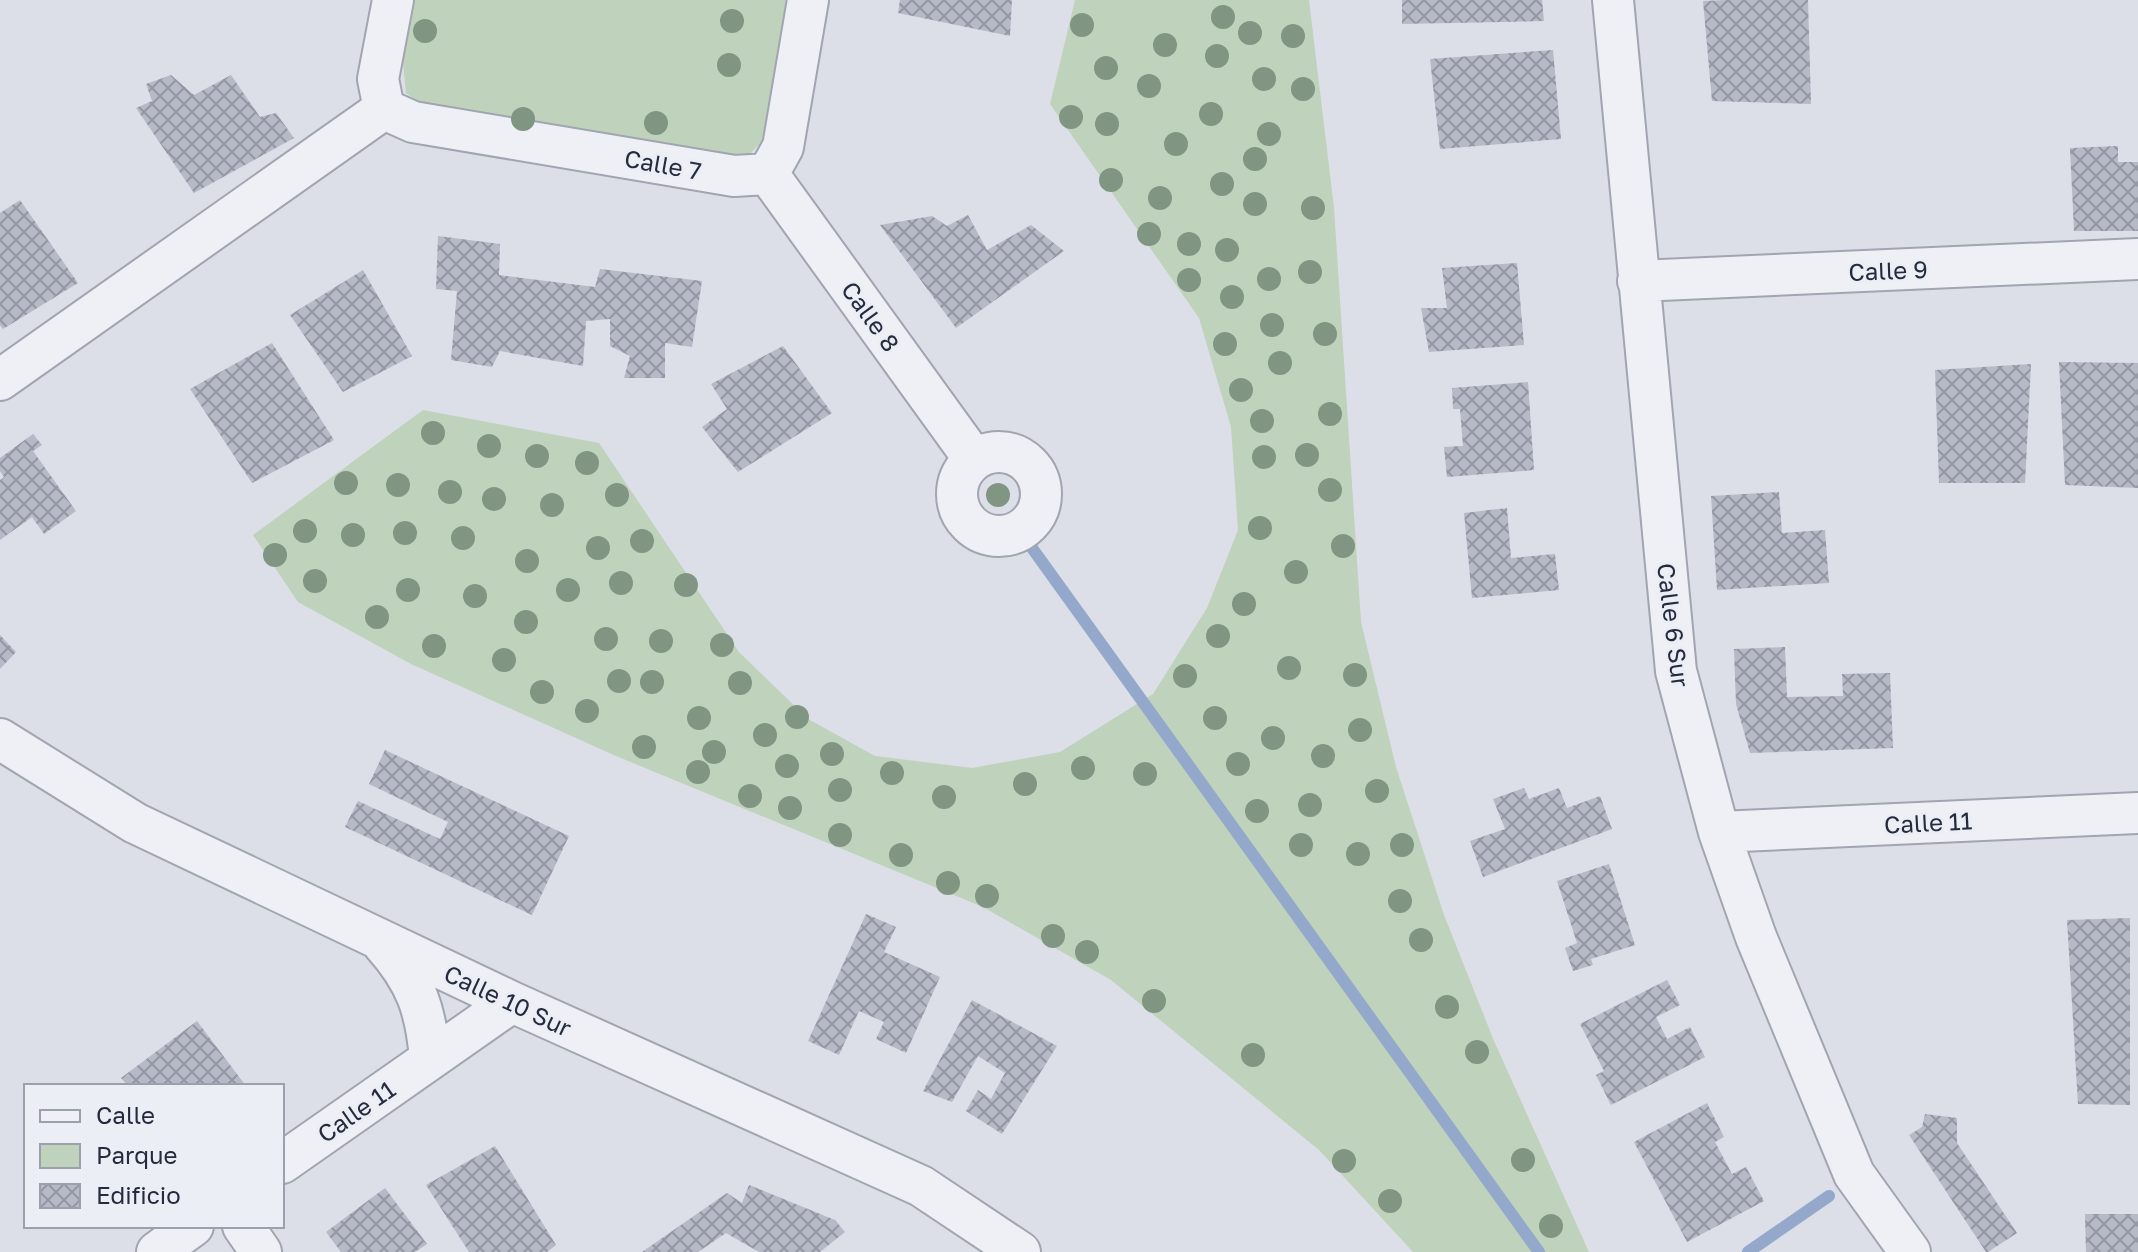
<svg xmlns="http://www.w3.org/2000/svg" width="2138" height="1252" viewBox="0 0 2138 1252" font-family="'Golos Text',sans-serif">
	<defs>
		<pattern id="building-cross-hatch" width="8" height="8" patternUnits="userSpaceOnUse" patternTransform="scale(2)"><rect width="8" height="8" fill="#b6bac7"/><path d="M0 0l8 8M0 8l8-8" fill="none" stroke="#9497a3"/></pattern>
	</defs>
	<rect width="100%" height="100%" fill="#dcdfe7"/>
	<path fill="#bfd2bc" d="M413,0h376l-21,135 -21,22h-38l-282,-49 -21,-15 -3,-30z
		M1075,0h234l25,208 27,414 35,145 48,148 50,126 95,211h-176l-94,-102 -208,-170 -128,-73 -367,-151 -205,-92 -113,-62 -45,-67 170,-125 176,33 140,209 69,67 67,37 97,12 88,-16 93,-58 54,-86 31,-78 -7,-103 -32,-109 -149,-214z"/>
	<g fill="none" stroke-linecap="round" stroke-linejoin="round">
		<path stroke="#93a8ca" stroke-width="12" d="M1027,541l512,711
			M1748,1252l81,-56"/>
	</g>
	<path fill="url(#building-cross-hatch)" d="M900,0h112l-2,36 -112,-23z
		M1402,0h140l2,21 -142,3z
		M1726,0h82l3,104 -99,-3 -9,-100z
		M1553,50l8,89 -121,10 -10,-90z
		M171,75l23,20 37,-20 29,42 16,-4 18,25 -100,55 -58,-85 16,-7 -6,-17z
		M2118,146v16h20v69h-64l-4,-83z
		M20,200l58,83 -75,46 -3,-4v-112z
		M968,215l19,35 44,-25 33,26 -108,77 -76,-103 52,-9 15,10z
		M438,236l62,8 -1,31 96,12 5,-18 102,12 -10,66 -27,-4v35h-41l6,-22 -20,-10v-27l-24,2 -3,45 -83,-15 -8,16 -41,-7 6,-69 -21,-2z
		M1517,263l7,82 -95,7 -8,-44h26l-5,-40z
		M363,270l49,86 -69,36 -53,-77z
		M272,343l62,97 -82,43 -62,-94z
		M783,346l49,67 -94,59 -36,-45 25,-18 -16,-25z
		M2059,362l79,1v125l-73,-3z
		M2031,364l-6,119h-86l-4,-113z
		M1528,382l6,88 -87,7 -3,-30 19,-1 -3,-37h-7l-1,-21z
		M33,434l9,11 -9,6 43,60 -32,23 -12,-17 -32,23v-60l4,-3 -4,-6v-13z
		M1779,492l3,41 43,-3 4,53 -112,7 -6,-94z
		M1507,508l4,50 44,-4 4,36 -87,8 -8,-85z
		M0,635l16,17 -16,17z
		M1785,647l2,50 56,-1 -1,-22 48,-1 3,75 -143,5 -14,-49 -2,-55z
		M385,750l184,86 -37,79 -187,-88 13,-26 82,38 8,-17 -79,-38z
		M1524,788l5,11 30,-11 8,20 33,-12 12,33 -129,48 -13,-36 35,-12 -12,-30z
		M1609,864l26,81 -44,14 2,6 -20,6 -8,-23 12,-5 -20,-62z
		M866,914l30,13 -12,25 56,25 -34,76 -30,-14 8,-17 -25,-11 -20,44 -31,-14z
		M2130,918v187l-52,-1 -11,-184z
		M1667,980l13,25 -24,12 11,22 23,-12 15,30 -94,48 -15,-30 8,-4 -24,-47z
		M972,1000l85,46 -55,88 -36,-23 12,-21 13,9 14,-26 -27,-17 -26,46 -29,-11z
		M197,1021l49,65h-118l-7,-8z
		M1707,1103l17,34 -9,5 17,32 14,-7 18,34 -77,41 -53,-100z
		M1925,1114l32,4v25l60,90 -29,19h-2l-77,-117 13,-8z
		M495,1146l61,99 -9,7h-78l-43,-67z
		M749,1185l86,35 10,12 -25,20h-61l-33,-19 -28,19h-56l85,-59 15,10z
		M385,1188l42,56 -12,8h-74l-15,-20z
		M2085,1214h53v38h-52z"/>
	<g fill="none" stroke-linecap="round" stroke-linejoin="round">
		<defs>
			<path id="street" d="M1613,0l63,671 43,161 37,105 98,237 56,78
				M384,109l29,13 321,54 34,-2
				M384,109l-6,-30 15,-79
				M768,174l206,285
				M768,174l15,-27 25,-147
				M1638,281l500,-22
				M0,380l384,-271
				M957 494a42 42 0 1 1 84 0a42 42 0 1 1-84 0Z
				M0,739l135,84 377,179 409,184 99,66
				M1719,832l419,-19
				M383,944c33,37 43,66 47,115
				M282,1163l230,-161
				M243,1226l18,26
				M157,1252l36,-26"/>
		</defs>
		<use href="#street" stroke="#a1a5b1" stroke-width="44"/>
		<use href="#street" stroke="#eef0f5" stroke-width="40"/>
	</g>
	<g fill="#809683">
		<circle cx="1223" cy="17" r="12"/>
		<circle cx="732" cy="21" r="12"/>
		<circle cx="1082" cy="25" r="12"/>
		<circle cx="425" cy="31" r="12"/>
		<circle cx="1250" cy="33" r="12"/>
		<circle cx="1293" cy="36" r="12"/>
		<circle cx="1165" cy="45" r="12"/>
		<circle cx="1217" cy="56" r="12"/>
		<circle cx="729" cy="65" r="12"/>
		<circle cx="1106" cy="68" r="12"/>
		<circle cx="1264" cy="79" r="12"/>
		<circle cx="1149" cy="86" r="12"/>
		<circle cx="1303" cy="89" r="12"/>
		<circle cx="1211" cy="114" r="12"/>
		<circle cx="1071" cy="117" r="12"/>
		<circle cx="523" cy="119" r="12"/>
		<circle cx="656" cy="123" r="12"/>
		<circle cx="1107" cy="124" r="12"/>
		<circle cx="1269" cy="134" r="12"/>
		<circle cx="1176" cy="144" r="12"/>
		<circle cx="1255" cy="159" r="12"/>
		<circle cx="1111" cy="180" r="12"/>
		<circle cx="1222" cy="184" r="12"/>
		<circle cx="1160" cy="198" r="12"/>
		<circle cx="1255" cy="204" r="12"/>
		<circle cx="1313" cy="208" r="12"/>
		<circle cx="1149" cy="234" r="12"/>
		<circle cx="1189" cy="244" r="12"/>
		<circle cx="1227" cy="250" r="12"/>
		<circle cx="1310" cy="272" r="12"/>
		<circle cx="1269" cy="279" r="12"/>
		<circle cx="1189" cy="280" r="12"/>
		<circle cx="1232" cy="297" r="12"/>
		<circle cx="1272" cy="325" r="12"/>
		<circle cx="1325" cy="334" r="12"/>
		<circle cx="1225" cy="344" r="12"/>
		<circle cx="1280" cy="363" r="12"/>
		<circle cx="1241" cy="390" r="12"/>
		<circle cx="1330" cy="414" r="12"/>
		<circle cx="1262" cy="421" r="12"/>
		<circle cx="433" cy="433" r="12"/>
		<circle cx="489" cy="446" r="12"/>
		<circle cx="1307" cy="455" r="12"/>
		<circle cx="537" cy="456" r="12"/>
		<circle cx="1264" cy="457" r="12"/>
		<circle cx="587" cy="463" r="12"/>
		<circle cx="346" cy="483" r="12"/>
		<circle cx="398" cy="485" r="12"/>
		<circle cx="1330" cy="490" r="12"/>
		<circle cx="450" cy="492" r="12"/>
		<circle cx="617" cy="495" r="12"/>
		<circle cx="998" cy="495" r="12"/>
		<circle cx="494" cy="499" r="12"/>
		<circle cx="552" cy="505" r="12"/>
		<circle cx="1260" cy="528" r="12"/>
		<circle cx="305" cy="531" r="12"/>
		<circle cx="405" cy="533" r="12"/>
		<circle cx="353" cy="535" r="12"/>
		<circle cx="463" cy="538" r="12"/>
		<circle cx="642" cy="541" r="12"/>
		<circle cx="1343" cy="546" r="12"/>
		<circle cx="598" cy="548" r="12"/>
		<circle cx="275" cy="555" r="12"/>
		<circle cx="527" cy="561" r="12"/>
		<circle cx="1296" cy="572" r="12"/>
		<circle cx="315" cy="581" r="12"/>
		<circle cx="621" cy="583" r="12"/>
		<circle cx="686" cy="585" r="12"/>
		<circle cx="408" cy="590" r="12"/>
		<circle cx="568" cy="590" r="12"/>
		<circle cx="475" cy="596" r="12"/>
		<circle cx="1244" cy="604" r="12"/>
		<circle cx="377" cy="617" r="12"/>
		<circle cx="526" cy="622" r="12"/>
		<circle cx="1218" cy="636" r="12"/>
		<circle cx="606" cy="639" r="12"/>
		<circle cx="661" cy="641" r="12"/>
		<circle cx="722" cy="645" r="12"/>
		<circle cx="434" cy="646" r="12"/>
		<circle cx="504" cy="660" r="12"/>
		<circle cx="1289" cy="668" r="12"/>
		<circle cx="1355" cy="675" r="12"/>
		<circle cx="1185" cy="676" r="12"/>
		<circle cx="619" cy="681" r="12"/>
		<circle cx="652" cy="682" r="12"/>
		<circle cx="740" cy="683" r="12"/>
		<circle cx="542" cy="692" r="12"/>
		<circle cx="587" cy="711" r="12"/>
		<circle cx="797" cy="717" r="12"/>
		<circle cx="699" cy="718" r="12"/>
		<circle cx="1215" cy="718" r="12"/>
		<circle cx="1360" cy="730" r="12"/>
		<circle cx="765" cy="735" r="12"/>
		<circle cx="1273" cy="738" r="12"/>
		<circle cx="644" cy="747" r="12"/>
		<circle cx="714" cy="752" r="12"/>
		<circle cx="832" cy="754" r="12"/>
		<circle cx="1323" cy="756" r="12"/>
		<circle cx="1238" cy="764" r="12"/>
		<circle cx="787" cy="766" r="12"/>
		<circle cx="1083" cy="768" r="12"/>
		<circle cx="698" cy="772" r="12"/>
		<circle cx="892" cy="773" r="12"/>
		<circle cx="1145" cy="774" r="12"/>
		<circle cx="1025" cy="784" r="12"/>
		<circle cx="840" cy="790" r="12"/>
		<circle cx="1377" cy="791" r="12"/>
		<circle cx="750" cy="796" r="12"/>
		<circle cx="944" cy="797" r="12"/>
		<circle cx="1310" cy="805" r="12"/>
		<circle cx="790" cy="808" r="12"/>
		<circle cx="1257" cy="811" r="12"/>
		<circle cx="840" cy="835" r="12"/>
		<circle cx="1301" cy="845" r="12"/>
		<circle cx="1402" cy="845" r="12"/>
		<circle cx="1358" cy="854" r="12"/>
		<circle cx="901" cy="855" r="12"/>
		<circle cx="948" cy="883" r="12"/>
		<circle cx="987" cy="896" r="12"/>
		<circle cx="1400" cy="901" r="12"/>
		<circle cx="1053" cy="936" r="12"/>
		<circle cx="1421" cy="940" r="12"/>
		<circle cx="1087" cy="952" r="12"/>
		<circle cx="1154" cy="1001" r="12"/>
		<circle cx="1447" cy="1007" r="12"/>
		<circle cx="1477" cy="1052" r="12"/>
		<circle cx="1253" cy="1055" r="12"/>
		<circle cx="1523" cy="1160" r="12"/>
		<circle cx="1344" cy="1161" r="12"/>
		<circle cx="1390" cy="1201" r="12"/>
		<circle cx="1551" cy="1226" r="12"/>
	</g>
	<g text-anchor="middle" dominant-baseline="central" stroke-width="6" stroke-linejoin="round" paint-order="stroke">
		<g font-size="24" fill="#252b3e" stroke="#ebeef5">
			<text transform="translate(663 164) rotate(10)">Calle 7</text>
			<text transform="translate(1888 270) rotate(-2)">Calle 9</text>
			<text transform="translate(871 316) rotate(54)">Calle 8</text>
			<text transform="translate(1674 625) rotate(83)">Calle 6 Sur</text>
			<text transform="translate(1928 822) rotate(-3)">Calle 11</text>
			<text transform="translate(508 1000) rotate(25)">Calle 10 Sur</text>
			<text transform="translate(356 1111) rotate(-35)">Calle 11</text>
		</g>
	</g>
	<rect x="24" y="1084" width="260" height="144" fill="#ebeef5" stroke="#9ca0ac" stroke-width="2"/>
	<rect x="40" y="1110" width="40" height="12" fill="#eef0f5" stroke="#9ca0ac" stroke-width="2"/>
	<text x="96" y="1124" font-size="24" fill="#252b3e">Calle</text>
	<rect x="40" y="1144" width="40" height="24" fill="#bfd2bc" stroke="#9ca0ac" stroke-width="2"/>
	<text x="96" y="1164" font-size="24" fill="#252b3e">Parque</text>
	<rect x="40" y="1184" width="40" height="24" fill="url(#building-cross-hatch)" stroke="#9ca0ac" stroke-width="2"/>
	<text x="96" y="1204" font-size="24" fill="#252b3e">Edificio</text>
</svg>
